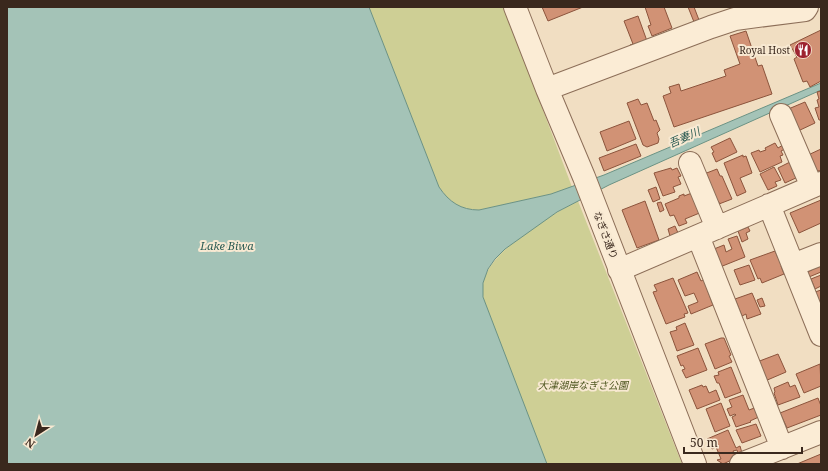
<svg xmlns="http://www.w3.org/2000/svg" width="828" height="471" viewBox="0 0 828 471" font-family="'Noto Serif','Noto Sans JP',serif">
	<rect width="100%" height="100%" fill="#f1dec2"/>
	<path fill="#cecf95" d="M369,7h135l68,180 -21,7 -72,16c-18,0 -30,-8 -40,-23z
		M578,201l104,263h-135l-61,-155c-2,-8 -4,-16 -3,-24 3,-33 68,-70 95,-84z"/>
	<path fill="#a4c3b7" stroke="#6b9284" d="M7,7h362l70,180c10,15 22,23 40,23l72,-16 53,-19 217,-92v7l-212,95 -52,27 -52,37 -10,10 -7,10 -5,14v14l64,167h-540z"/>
	<path fill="#d19275" stroke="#8c543c" d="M542,7h41l-35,14z
		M645,7h19l8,21 -20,8 -4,-10 3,-1z
		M688,7h6l5,13 -5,2z
		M638,16l9,25 -16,7 -1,-3 3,-1 -9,-23z
		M821,30v51l-11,6 -3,-6 -4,1 -9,-23 3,-2 -7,-12z
		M746,31l12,35 4,-1 10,29 -98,33 -11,-31 8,-3 -2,-6 10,-3 2,7 45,-15 -2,-6 16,-6 -10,-28z
		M821,91v29h-2l-4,-12 4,-1 -2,-7 2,-1 -2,-7z
		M638,99l3,6 6,-2 7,18 2,-1 4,10 -3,3 2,6 -1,4 -11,4 -4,-2 -16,-42z
		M805,102l10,21 -17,8 -12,-21z
		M629,121l7,18 -29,12 -7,-19z
		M730,138l7,14 -21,10 -4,-9 2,-1 -3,-5z
		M775,143l3,5 5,-3 2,4 -4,2 2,4 -3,1 2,6 -22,10 -9,-19 8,-3 1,2 6,-2 -1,-2z
		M636,144l5,12 -37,15 -5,-13z
		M821,149v21l-2,1 -7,-2 -6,-13z
		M743,155v2l3,-1 6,17 -12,5 6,14 -9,4 -13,-33z
		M792,161l6,16 -13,6 -7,-15z
		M774,167l7,13 -6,2 2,4 -9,4 -8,-16z
		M671,168l1,2 5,-2 4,8 -3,1 3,7 -8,3 2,5 -12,4 -9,-23z
		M717,169l3,7h2l10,23 -13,5v-2l-3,2 -12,-30z
		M656,187l4,12 -7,3 -5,-12z
		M692,193l10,19 -17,7 2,4 -8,3 -5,-11 -4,1 -5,-12 14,-6v-2l5,-2v2z
		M821,200v23l-22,10 -9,-20z
		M645,201l14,39 -22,8 -15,-38z
		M661,202l3,8 -4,2 -3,-9z
		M675,226l3,7 -8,3 -2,-7z
		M748,227l2,4 -4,2 2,6 -6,3 -4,-11z
		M737,236l8,21 -25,10 -6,-18 10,-4 2,7 6,-3 -4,-10z
		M775,251l3,7 2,-1 3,8 -2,1 3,8 -22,9 -2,-5 -2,1 -8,-19z
		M821,260v12l-12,5 -2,-5 5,-2 -2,-6z
		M749,265l6,15 -15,5 -6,-15z
		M697,272l4,9 4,-2 3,6 -2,1 7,19 -22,9 -3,-8 10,-4 -4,-9 -9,3 -7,-16z
		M821,275v11l-6,3 -4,-10z
		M673,278l15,35 -4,1 1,3 -19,7 -13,-32 4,-1 -3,-6z
		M821,290v10l-2,1 -4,-9z
		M752,293l9,21 -14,5 -1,-5 -4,2 -7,-17z
		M762,298l3,8 -5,1 -3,-7z
		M685,323l9,22 -17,6 -7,-19 7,-2 -1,-3z
		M721,338h3l7,17 -2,1 3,6 -17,7 -10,-25z
		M698,348l9,22 -21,8 -4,-8 3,-1 -2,-4 -2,1 -4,-10z
		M778,354l8,18 -21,9 -8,-19z
		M820,364l1,22 -17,7 -8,-19z
		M731,367l10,25 -16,6 -6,-15h-2l-3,-7 5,-1 -1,-3z
		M788,382l2,5 5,-2 5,12 -22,8 -4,-12 1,-1 -1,-4z
		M702,385l1,2 3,-1 3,7 7,-3 4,10 -23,9 -8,-19z
		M743,395l6,15 8,-3 4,9 -11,5 1,1 -15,5 -4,-10 4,-2 -1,-1 -5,2 -3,-7 5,-2 -3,-7z
		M818,398l3,8v9l-34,13 -7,-15z
		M721,403l9,23 -15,6 -9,-23z
		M756,424l5,12 -19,7 -6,-13z
		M728,430l8,18 4,-2 2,7 -4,1 -1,-4 -4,1 3,7 -13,6 -6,-4 4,-1 -5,-12 -4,2 -5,-10z
		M821,454v10h-24z"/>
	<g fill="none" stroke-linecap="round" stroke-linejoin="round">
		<defs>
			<path id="minor" d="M515,7l32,82 37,88 111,287
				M547,89l164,-62 24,-8 70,-9 2,-3
				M781,115l31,72
				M690,163l27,65
				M769,205l52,130
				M698,236l84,212
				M793,265l28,-11
				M619,270l202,-87
				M741,464l80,-32"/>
		</defs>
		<use href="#minor" stroke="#8c6e58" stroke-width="24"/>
		<use href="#minor" stroke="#fbecd5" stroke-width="22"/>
	</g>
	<defs>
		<symbol id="restaurant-disc" viewBox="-11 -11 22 22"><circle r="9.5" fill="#9e2431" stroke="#f8e9d2"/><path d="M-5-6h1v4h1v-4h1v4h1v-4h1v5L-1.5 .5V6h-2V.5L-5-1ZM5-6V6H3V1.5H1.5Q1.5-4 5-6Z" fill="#fff"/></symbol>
	</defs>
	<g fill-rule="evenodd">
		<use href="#restaurant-disc" x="793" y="40" width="20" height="20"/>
	</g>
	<g text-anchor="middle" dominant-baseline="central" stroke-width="4" stroke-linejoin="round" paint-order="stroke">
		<g font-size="10" fill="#3a281d" stroke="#f8e9d2" text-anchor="end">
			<text x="790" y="50">Royal Host</text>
		</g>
		<g font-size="10" fill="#3a281d" stroke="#f8e9d2">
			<text transform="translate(606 235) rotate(69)">なぎさ通り</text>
		</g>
		<g font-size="10" font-style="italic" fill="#505822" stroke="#f8e9d2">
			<text x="583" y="385">大津湖岸なぎさ公園</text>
		</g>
		<g font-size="11" font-style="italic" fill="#2b5b53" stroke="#f8e9d2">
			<text transform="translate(684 137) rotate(-24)">吾妻川</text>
			<text x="227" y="245">Lake Biwa</text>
		</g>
	</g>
	<rect width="828" height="471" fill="none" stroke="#3a281d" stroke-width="16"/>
	<g transform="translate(36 435) rotate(216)" stroke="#f8e9d2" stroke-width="3" paint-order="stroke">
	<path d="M0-3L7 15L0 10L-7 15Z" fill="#3a281d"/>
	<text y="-6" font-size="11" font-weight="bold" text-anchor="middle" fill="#3a281d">N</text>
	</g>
	<path d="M684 447v6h118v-6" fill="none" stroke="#3a281d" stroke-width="2"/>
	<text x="690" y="447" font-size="12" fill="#3a281d" stroke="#f8e9d2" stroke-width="3" paint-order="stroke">50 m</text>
</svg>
